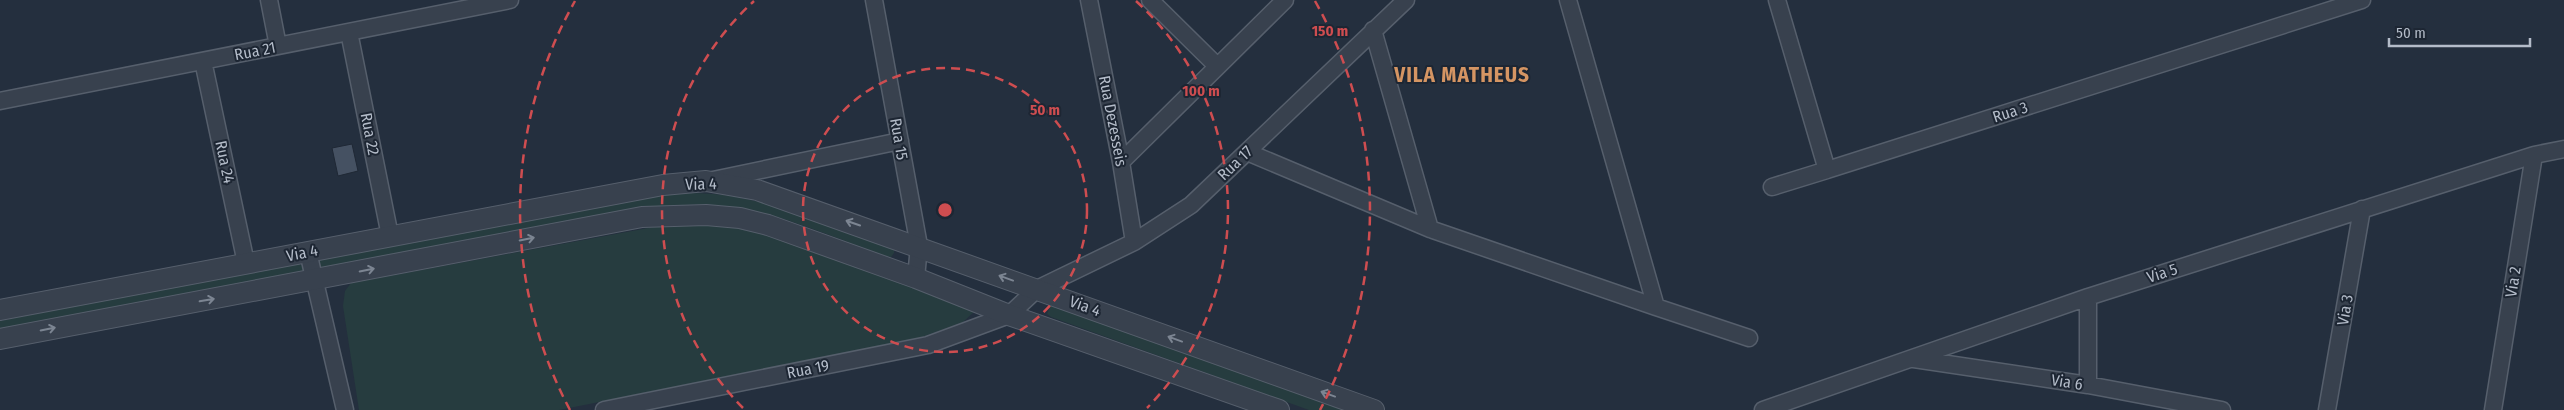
<svg xmlns="http://www.w3.org/2000/svg" width="2564" height="410" viewBox="0 0 2564 410" font-family="'Fira Sans Condensed',sans-serif">
	<rect width="100%" height="100%" fill="#242f3e"/>
	<path fill="#263c3f" d="M691,193c71,0 137,33 203,56v4l-3,4 -5,-1c-56,-19 -113,-47 -173,-51 -26,-2 -52,2 -77,5l-315,58 -3,-4 1,-4 348,-66z
		M695,224l41,3 37,8 203,75 -13,12 -46,17 -358,71h-200l-16,-104 2,-15 6,-8 308,-57z
		M298,262l5,6v4l-303,61v-12z
		M1051,305l296,105h-38l-258,-93 -4,-3z"/>
	<path fill="#455162" stroke="#1f2835" d="M352,144l6,27 -20,5 -6,-28z"/>
	<g fill="none" stroke-linecap="round" stroke-linejoin="round">
		<defs>
			<path id="minor" d="M269,0l9,46
				M874,0l45,246 -3,32
				M1089,0l32,162 13,80
				M1150,0l66,65
				M1777,0l50,170 535,-170
				M1373,30l57,199
				M349,32l41,204
				M203,61l43,202
				M0,101l510,-101
				M1247,152l183,77 226,78 -88,-307
				M1121,162l164,-162
				M713,180l187,-39
				M1772,187l55,-17
				M308,252l37,158
				M2088,297v88
				M1656,307l93,31
				M1914,359l174,26 134,25
				M604,410l324,-65 81,-30 28,-26 97,-47 57,-37 215,-205
				M1763,410l325,-113 446,-142 30,-6
				M2327,410l35,-201
				M2493,410l41,-255"/>
			<path id="tertiary" d="M0,310l663,-125 43,-4 51,9 617,220
				M0,339l642,-122 64,-2 34,3 28,7 148,53 93,37 270,95"/>
		</defs>
		<use href="#minor" stroke="#565f6c" stroke-width="19"/>
		<use href="#tertiary" stroke="#565f6c" stroke-width="22"/>
		<use href="#minor" stroke="#38414e" stroke-width="16"/>
		<use href="#tertiary" stroke="#38414e" stroke-width="20"/>
	</g>
	<defs><path id="oneway-shaft" d="M-6 0H5M1.5-3L5.5 0L1.5 3" fill="none" stroke-width="1.6" stroke-linecap="round" stroke-linejoin="round" transform="scale(1.25)"/></defs>
	<g stroke="#7c8592">
		<use href="#oneway-shaft" transform="translate(853 223) rotate(-161)"/>
		<use href="#oneway-shaft" transform="translate(527 239) rotate(-11)"/>
		<use href="#oneway-shaft" transform="translate(367 270) rotate(-11)"/>
		<use href="#oneway-shaft" transform="translate(1006 278) rotate(-160)"/>
		<use href="#oneway-shaft" transform="translate(207 300) rotate(-10)"/>
		<use href="#oneway-shaft" transform="translate(48 329) rotate(-11)"/>
		<use href="#oneway-shaft" transform="translate(1175 339) rotate(-160)"/>
		<use href="#oneway-shaft" transform="translate(1328 394) rotate(-160)"/>
	</g>
	<g fill="none" stroke="#ce4d50" stroke-width="2.5" stroke-dasharray="9 6">
		<circle cx="945" cy="210" r="142"/>
		<path d="M743 408A283 283 0 0 1 754 1M1136 1A283 283 0 0 1 1147 408"/>
		<path d="M570 410A425 425 0 0 1 575 1M1315 1A425 425 0 0 1 1320 410"/>
	</g>
	<g text-anchor="middle" dominant-baseline="central" stroke-width="4" stroke-linejoin="round" paint-order="stroke">
		<g font-size="16" fill="#b4bcc9" stroke="#1d2633">
			<text transform="translate(255 51) rotate(-11)">Rua 21</text>
			<text transform="translate(2010 112) rotate(-18)">Rua 3</text>
			<text transform="translate(1113 121) rotate(79)">Rua Dezesseis</text>
			<text transform="translate(370 134) rotate(79)">Rua 22</text>
			<text transform="translate(899 139) rotate(80)">Rua 15</text>
			<text transform="translate(225 162) rotate(78)">Rua 24</text>
			<text transform="translate(1235 163) rotate(-44)">Rua 17</text>
			<text transform="translate(701 184) rotate(-1)">Via 4</text>
			<text transform="translate(302 253) rotate(-11)">Via 4</text>
			<text transform="translate(2162 273) rotate(-18)">Via 5</text>
			<text transform="translate(2513 282) rotate(-81)">Via 2</text>
			<text transform="translate(1085 306) rotate(20)">Via 4</text>
			<text transform="translate(2345 310) rotate(-80)">Via 3</text>
			<text transform="translate(808 369) rotate(-11)">Rua 19</text>
			<text transform="translate(2067 382) rotate(9)">Via 6</text>
		</g>
		<g font-size="21" font-weight="bold" letter-spacing="1" fill="#d59563" stroke="#1d2633">
			<text x="1462" y="75">VILA MATHEUS</text>
		</g>
	</g>
	<circle cx="945" cy="210" r="8" fill="#ce4d50" stroke="#1d2633" stroke-width="2.5"/>
	<g font-size="15" text-anchor="middle" font-weight="bold" fill="#ce4d50" stroke="#1d2633" stroke-width="4" stroke-linejoin="round" paint-order="stroke">
		<text x="1330" y="36">150 m</text>
		<text x="1201" y="96">100 m</text>
		<text x="1045" y="115">50 m</text>
	</g>
	<path d="M2389 38v8h141v-8" fill="none" stroke="#b4bcc9" stroke-width="2.5"/>
	<text x="2396" y="38" font-size="15" fill="#b4bcc9" stroke="#1d2633" stroke-width="4" paint-order="stroke">50 m</text>
</svg>
